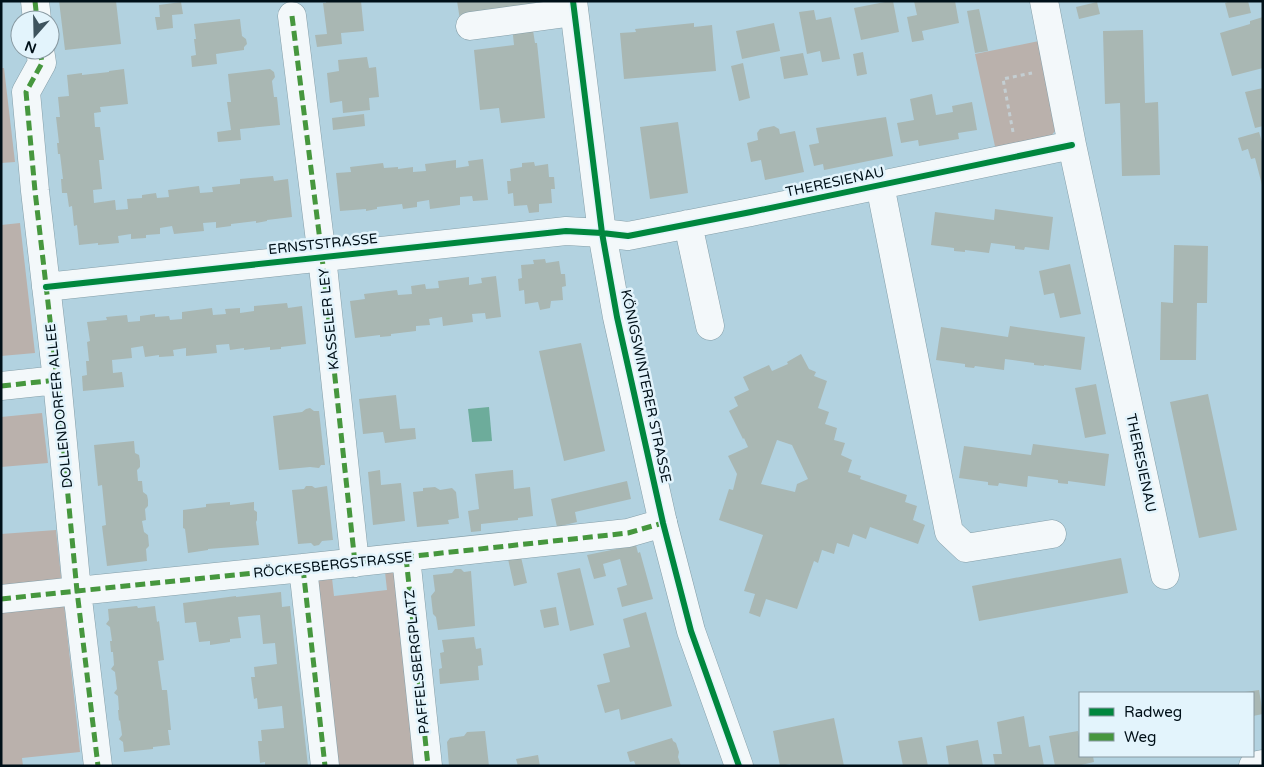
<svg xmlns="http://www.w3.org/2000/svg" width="1264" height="767" viewBox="0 0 1264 767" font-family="'Varela Round',sans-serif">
	<rect width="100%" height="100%" fill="#b2d2e0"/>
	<path fill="#bab1ac" d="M1039,41l16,90 -4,5 -55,15 -21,-97z
		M1,68h3l11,94 -14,1z
		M20,223l15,130 -34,3v-131z
		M42,413l6,50 -47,4v-50z
		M56,530l24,222 -58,6 1,8h-22v-232z
		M391,571l4,2 28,193h-92l-15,-183 7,-6 9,1 2,18 53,-6 -2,-18z"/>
	<path fill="#6dac9b" d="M489,407l3,34 -20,1 -4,-33z"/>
	<path fill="#a9b7b3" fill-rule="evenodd" d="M59,1h57l5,43 -56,6z
		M326,1h35l3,30 -23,2 1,11 -25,3 -2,-12 12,-1 -4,-31h3z
		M457,1h79l1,11 -77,8z
		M890,1h3l6,31 -38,8 -7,-32z
		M914,1h41l4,22 -37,8 2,9 -12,2 -5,-25 10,-2z
		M1230,1h18l3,12 -22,5 -4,-15z
		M181,2l2,12 -11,1 1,13 -16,2 -2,-13h5l-1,-12z
		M1097,2l3,12 -21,5 -3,-12z
		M979,9l9,42 -13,2 -8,-42z
		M814,10l2,10 15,-3 9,42 -18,3 -2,-11 -13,3 -8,-42z
		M1263,17v51l-31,8 -12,-43 30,-9v-3z
		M240,19l2,17 4,3 1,5 -3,3v3l-28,4 1,10 -25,3 -1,-11 5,-1 -2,-16h2l-2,-15z
		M694,23v4l18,-2 4,46 -92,8 -4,-46 16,-1 -1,-3z
		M774,23l6,28 -38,8 -6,-28z
		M532,24l3,19h2l8,75 -44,5 -2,-15 -19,2 -6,-60 40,-5 -2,-19z
		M1143,30l2,73 13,-1 2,73 -38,1 -2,-73 -15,1 -2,-73z
		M863,52l4,22 -10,2 -4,-22z
		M803,53l5,22 -24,4 -4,-22z
		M367,57l2,11 7,-1 3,30 -10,1 1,12 -27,3 -1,-12 -12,2 -3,-30 12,-2 -1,-11z
		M743,63l7,35 -11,3 -8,-35z
		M124,69l4,35 -28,3 1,5 -7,1 1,14h5l4,33h-5l3,29 -9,1 1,13 21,-3 1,10 12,-1 -1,-10 15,-1v-3l14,-2 1,5 12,-1 -1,-7 31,-4 1,7 13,-1 -1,-5 28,-3v-5l33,-3 1,5 14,-2 4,38 -25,3v1l-11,2v-2l-25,3v2l-15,2v-6l-13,1 1,8 -30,3 -2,-8 -12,2v6l-14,1v3l-15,1v-5l-13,2 1,7 -21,2v-2l-19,2 -2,-20 -3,1 -2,-20 -3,1 -2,-14h-5l-1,-14h2l-3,-25h-2l-1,-11h2l-3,-26h4l-2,-20 11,-1 -2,-21 15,-2v2l27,-3v-1z
		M270,69l4,3 1,5 -3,4 2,16h3l3,28 -40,4 1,11 -23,2 -1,-10 14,-2 -4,-28h4l-3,-28z
		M1263,88v38l-8,2 -10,-36z
		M932,94l4,21 17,-3 -1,-6 20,-4 5,28 -19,3 1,6 -40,7 -1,-6 -17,3 -4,-20 17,-3 -4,-21z
		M364,114l1,12 -32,4 -1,-12z
		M886,117l7,39 -69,14 -1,-6 -9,2 -5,-21 10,-2 -3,-15z
		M678,122l10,71 -38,6 -10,-72z
		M774,126l5,3 1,5 15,-3 9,41 -39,8 -4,-20 -10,2 -4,-19 11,-3 -1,-7 3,-4z
		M1259,132l4,13 -1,40 -7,-27 -4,1 -3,-10 -6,2 -4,-13z
		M483,159l5,41 -15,1 -1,-5 -12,1v8l-30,4 -1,-9 -12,2v5l-14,2 -1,-5 -25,3v2l-11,2v-2l-26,2 -4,-38 15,-1 -1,-5 33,-4 1,5 14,-1v2l15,-2v5l13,-1 -1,-7 31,-4v8l13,-2 -1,-5z
		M534,162l1,4 13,-2 1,13h5l1,12h-4l1,14 -13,1v8l-10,1 -2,-8 -13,1 -1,-13 -5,1 -1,-13h4l-1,-12 12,-2v-4z
		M995,209l58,8 -4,33 -24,-3 -1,3 -9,-1v-3l-24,-3 -2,10 -24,-3v2l-11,-1v-3l-23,-3 4,-33 59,8z
		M1174,245l34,1 -1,57h-10l-1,57h-36l1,-58 12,1z
		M545,259l1,4 13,-2 2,13h4l1,12 -4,1 1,13 -12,1 -1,7 -10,2 -2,-8 -13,2 -1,-14 -5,1 -1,-12 4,-1 -1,-13 13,-1 -1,-4z
		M1070,264l11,50 -21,4 -6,-25 -10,2 -5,-24z
		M496,276l5,41 -15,2 -1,-6 -13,1 1,8 -30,4 -1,-9 -13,2 1,6 -14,1v5l-25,3v2l-11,1v-2l-25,3 -5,-37 15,-2 -1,-5 33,-4 1,5 14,-1 -1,-8 14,-2 1,5 13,-1 -1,-7 31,-4v8l13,-2 -1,-5z
		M287,303l1,5 14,-2 4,38 -25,3v2l-11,1v-3l-26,3v-2l-14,2 -1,-6 -13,1 1,8 -31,3v-8l-13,2 1,6 -15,1v-2l-14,2 -2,-11 -12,2 1,10 -20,2 1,13 9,-1 2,15 -41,4 -1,-15 5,-1 -1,-14h3l-2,-19 3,-1 -3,-19 20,-2 -1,-3 21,-2 1,7 12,-1v-5l15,-2v3l14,-1 1,4 12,-1v-7l30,-4 1,7 13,-1 -1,-5 15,-1v5l14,-2v-5z
		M1010,326l75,11 -4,33 -37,-5v1l-10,-1v-2l-29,-4 -1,11 -29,-4 -1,2 -9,-1v-3l-29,-4 5,-33 67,10z
		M581,343l24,108 -41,10 -25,-110z
		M801,354l8,15 7,3 -2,4 13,5 -9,27 11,4 -4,12 12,4 -3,12 11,3 -4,12 11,5 -4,12 13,4 -1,3 47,16 -2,7 12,4 -4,14 12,5 -7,19 -48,-17 -4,12 -13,-5 -4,13 -12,-4 -3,11 -12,-4 -4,13 -4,-2 -17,48 -31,-10 -6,18 -11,-4 6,-19 -11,-3 19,-56 -44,-15 10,-31 4,1 4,-16 -9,-18 20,-9 -4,-9 -1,1 -14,-28 9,-5 -4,-9 15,-7 -6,-13 26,-12 3,6 16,-7 -1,-2zM777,440l15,5 16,34 -11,5 -2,8 -34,-8z
		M1096,384l10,50 -21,4 -10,-50z
		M1208,394l29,136 -38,8 -29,-136z
		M396,395l4,34 15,-1 1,11 -31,4 -2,-11 -20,2 -4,-35z
		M310,408l4,3h5l6,54h-4l-2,3 -9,-1 -31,3 -6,-54 29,-4 4,-3z
		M134,441l1,12 4,2 1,6v6l-3,3 1,11h4l1,11 4,3 1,5v6l-3,3 1,11 -4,1 2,11 4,3 1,11 -3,3 1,12 -40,5 -5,-40 4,-1 -4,-40 -4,1 -4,-41z
		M1033,444l76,10 -4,32 -37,-5v3l-10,-1v-3l-30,-4 -1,11 -28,-4 -1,3 -10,-1v-3l-29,-4 5,-32 67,9z
		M380,470l1,15 20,-2 4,38 -32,4 -5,-53z
		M513,470l1,19 16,-2 3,29 -15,2v2l-37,4v7l-10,1 -3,-21 11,-2 -4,-35z
		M627,481l4,18 -56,13 2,10 -20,5 -6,-28z
		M306,486h6l3,2 12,-2 6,54 -11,1 -3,4 -5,1 -3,-3 -13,1 -6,-54 12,-1z
		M435,487l5,3 12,-2 4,4 3,26 -11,2 1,4 -32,3 -4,-35 10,-1v-3z
		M230,502v3l24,-3v8l3,2v8l-1,2 3,23 -51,4v1l-20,3 -3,-24 -2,-1v-18l23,-3v-3z
		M636,545l2,8 2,-1 13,47 -31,8 -5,-19 10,-3 -7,-26 -17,5 3,12 -12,3 -7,-24z
		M521,557l6,26 -13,3 -6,-27z
		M1121,558l7,35 -149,28 -7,-35z
		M580,568l14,57 -24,6 -13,-58z
		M455,569h6l3,3 7,-1 4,55 -37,4 -2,-13 -3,-3 -2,-18 4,-5 -2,-16 19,-2z
		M281,592l1,15 8,-1 18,160h-43v-4l-5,1 -2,-22h4l-1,-11 23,-2 -2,-22 -24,3 -1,-11 -3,1 -3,-22h4l-1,-10 23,-3 -2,-21 -12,1 -3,-29 -22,2 3,21 -11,1v3l-20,3v-4l-11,1 -3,-20 -11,1 -2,-20 53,-7v1z
		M137,606l1,2 17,-2 2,16 2,-1 5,39 -6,1 4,29h5l4,40h-3l2,15 -17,2v2l-29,3 -1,-10 -4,-3 3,-4 -2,-15 -1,1 -1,-11h1l-1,-14 -4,-3 3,-4 -2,-17 -4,-3 3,-4 -1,-13h-2l-1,-11h2l-2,-14 -4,-3 3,-4 -1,-11z
		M556,607l3,18 -15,3 -4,-18z
		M646,612l26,94 -51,14 -2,-11 -14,4 -8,-28 13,-3 -7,-28 27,-7 -7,-28z
		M474,637l2,12 5,-1 2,17 -5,1 1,14 -39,4 -1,-15 3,-1 -2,-15 4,-1 -2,-12z
		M1259,690l4,24 -10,2v-23h-8v-1z
		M1024,716l5,31 11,-2 4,21h-49l-2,-12h9l-5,-32z
		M834,718l10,48h-53l-1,-2 -10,2 -7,-35z
		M485,731l4,35h-40l-2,-24 3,-4 14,-2 3,-4z
		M1078,731l2,12v13h13l1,6 -17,4h-22l-6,-30z
		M922,737l6,29h-25l-5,-25z
		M672,738l1,3 3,2 3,9 -1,5 3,9h-45l-2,-5 -4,1 -3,-10z
		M978,740l5,26h-34l-3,-20z
		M538,755l2,11h-22l-2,-7z"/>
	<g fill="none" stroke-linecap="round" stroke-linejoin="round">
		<defs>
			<path id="minor" d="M35,1l2,19
				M1044,1l28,144 93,430
				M292,16l30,241 33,306
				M470,26l104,-14
				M40,50l2,13 -16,29 9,99 22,189 20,211 21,175
				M880,185l69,347 17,16 86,-14
				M688,224l22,102
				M46,287l520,-56 36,2 26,3 123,-24 321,-67
				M1,386l56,-6
				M406,557l22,209
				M303,568l22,198
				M1,599l76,-8 226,-23 325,-35 35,-10
				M1253,766l10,-2"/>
			<path id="major" d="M573,1l29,232 15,84 46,206 28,108 48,135"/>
		</defs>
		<use href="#minor" stroke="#849ea8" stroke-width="29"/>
		<use href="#major" stroke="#849ea8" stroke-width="29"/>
		<path stroke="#c4ced2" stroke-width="3" stroke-dasharray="4 4" stroke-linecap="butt" d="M1013,132l-10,-53 29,-6"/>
		<use href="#minor" stroke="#f3f8fa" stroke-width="28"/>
		<use href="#major" stroke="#f3f8fa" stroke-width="28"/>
		<path stroke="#46973e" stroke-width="5" stroke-dasharray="10 5" stroke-linecap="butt" d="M35,1l2,19
			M292,16l30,241 33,306
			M40,50l2,13 -16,29 9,99 22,189 20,211 21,175
			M1,386l56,-6
			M406,557l22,209
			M303,568l22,198
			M1,599l76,-8 226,-23 325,-35 35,-10"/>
		<defs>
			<path id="cycleway" d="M573,1l29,232 15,84 46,206 28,108 48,135
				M46,287l520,-56 36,2 26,3 123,-24 321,-67"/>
		</defs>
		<use href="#cycleway" stroke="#e3f4fc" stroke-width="9"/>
		<use href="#cycleway" stroke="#00873e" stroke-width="6"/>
	</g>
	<g text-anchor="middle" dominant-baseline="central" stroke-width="5" stroke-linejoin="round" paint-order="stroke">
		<g font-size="14" fill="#001018" stroke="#e3f4fc">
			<text transform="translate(835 182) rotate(-12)">THERESIENAU</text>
			<text transform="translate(323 244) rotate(-6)">ERNSTSTRASSE</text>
			<text transform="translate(329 319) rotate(-96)">KASSELER LEY</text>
			<text transform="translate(646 386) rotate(78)">KÖNIGSWINTERER STRASSE</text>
			<text transform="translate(59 406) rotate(-96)">DOLLENDORFER ALLEE</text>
			<text transform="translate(1141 463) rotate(78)">THERESIENAU</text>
			<text transform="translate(333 565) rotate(-6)">RÖCKESBERGSTRASSE</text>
			<text transform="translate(417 662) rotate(-96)">PAFFELSBERGPLATZ</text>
		</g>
	</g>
	<rect width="1264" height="767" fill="none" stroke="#001018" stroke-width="5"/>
	<rect x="1079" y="692" width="175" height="65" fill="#e3f4fc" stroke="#8899a1"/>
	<rect x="1089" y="708" width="25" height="8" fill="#00873e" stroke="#8899a1"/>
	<text x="1124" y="717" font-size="15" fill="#001018">Radweg</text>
	<rect x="1089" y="733" width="25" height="8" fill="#46973e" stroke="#8899a1"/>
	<text x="1124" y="742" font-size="15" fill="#001018">Weg</text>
	<g transform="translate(35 35) rotate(200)"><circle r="24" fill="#e3f4fc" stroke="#8899a1"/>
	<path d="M0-4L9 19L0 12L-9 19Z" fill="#3e545e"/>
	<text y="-8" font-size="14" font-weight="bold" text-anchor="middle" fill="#001018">N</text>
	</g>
</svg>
